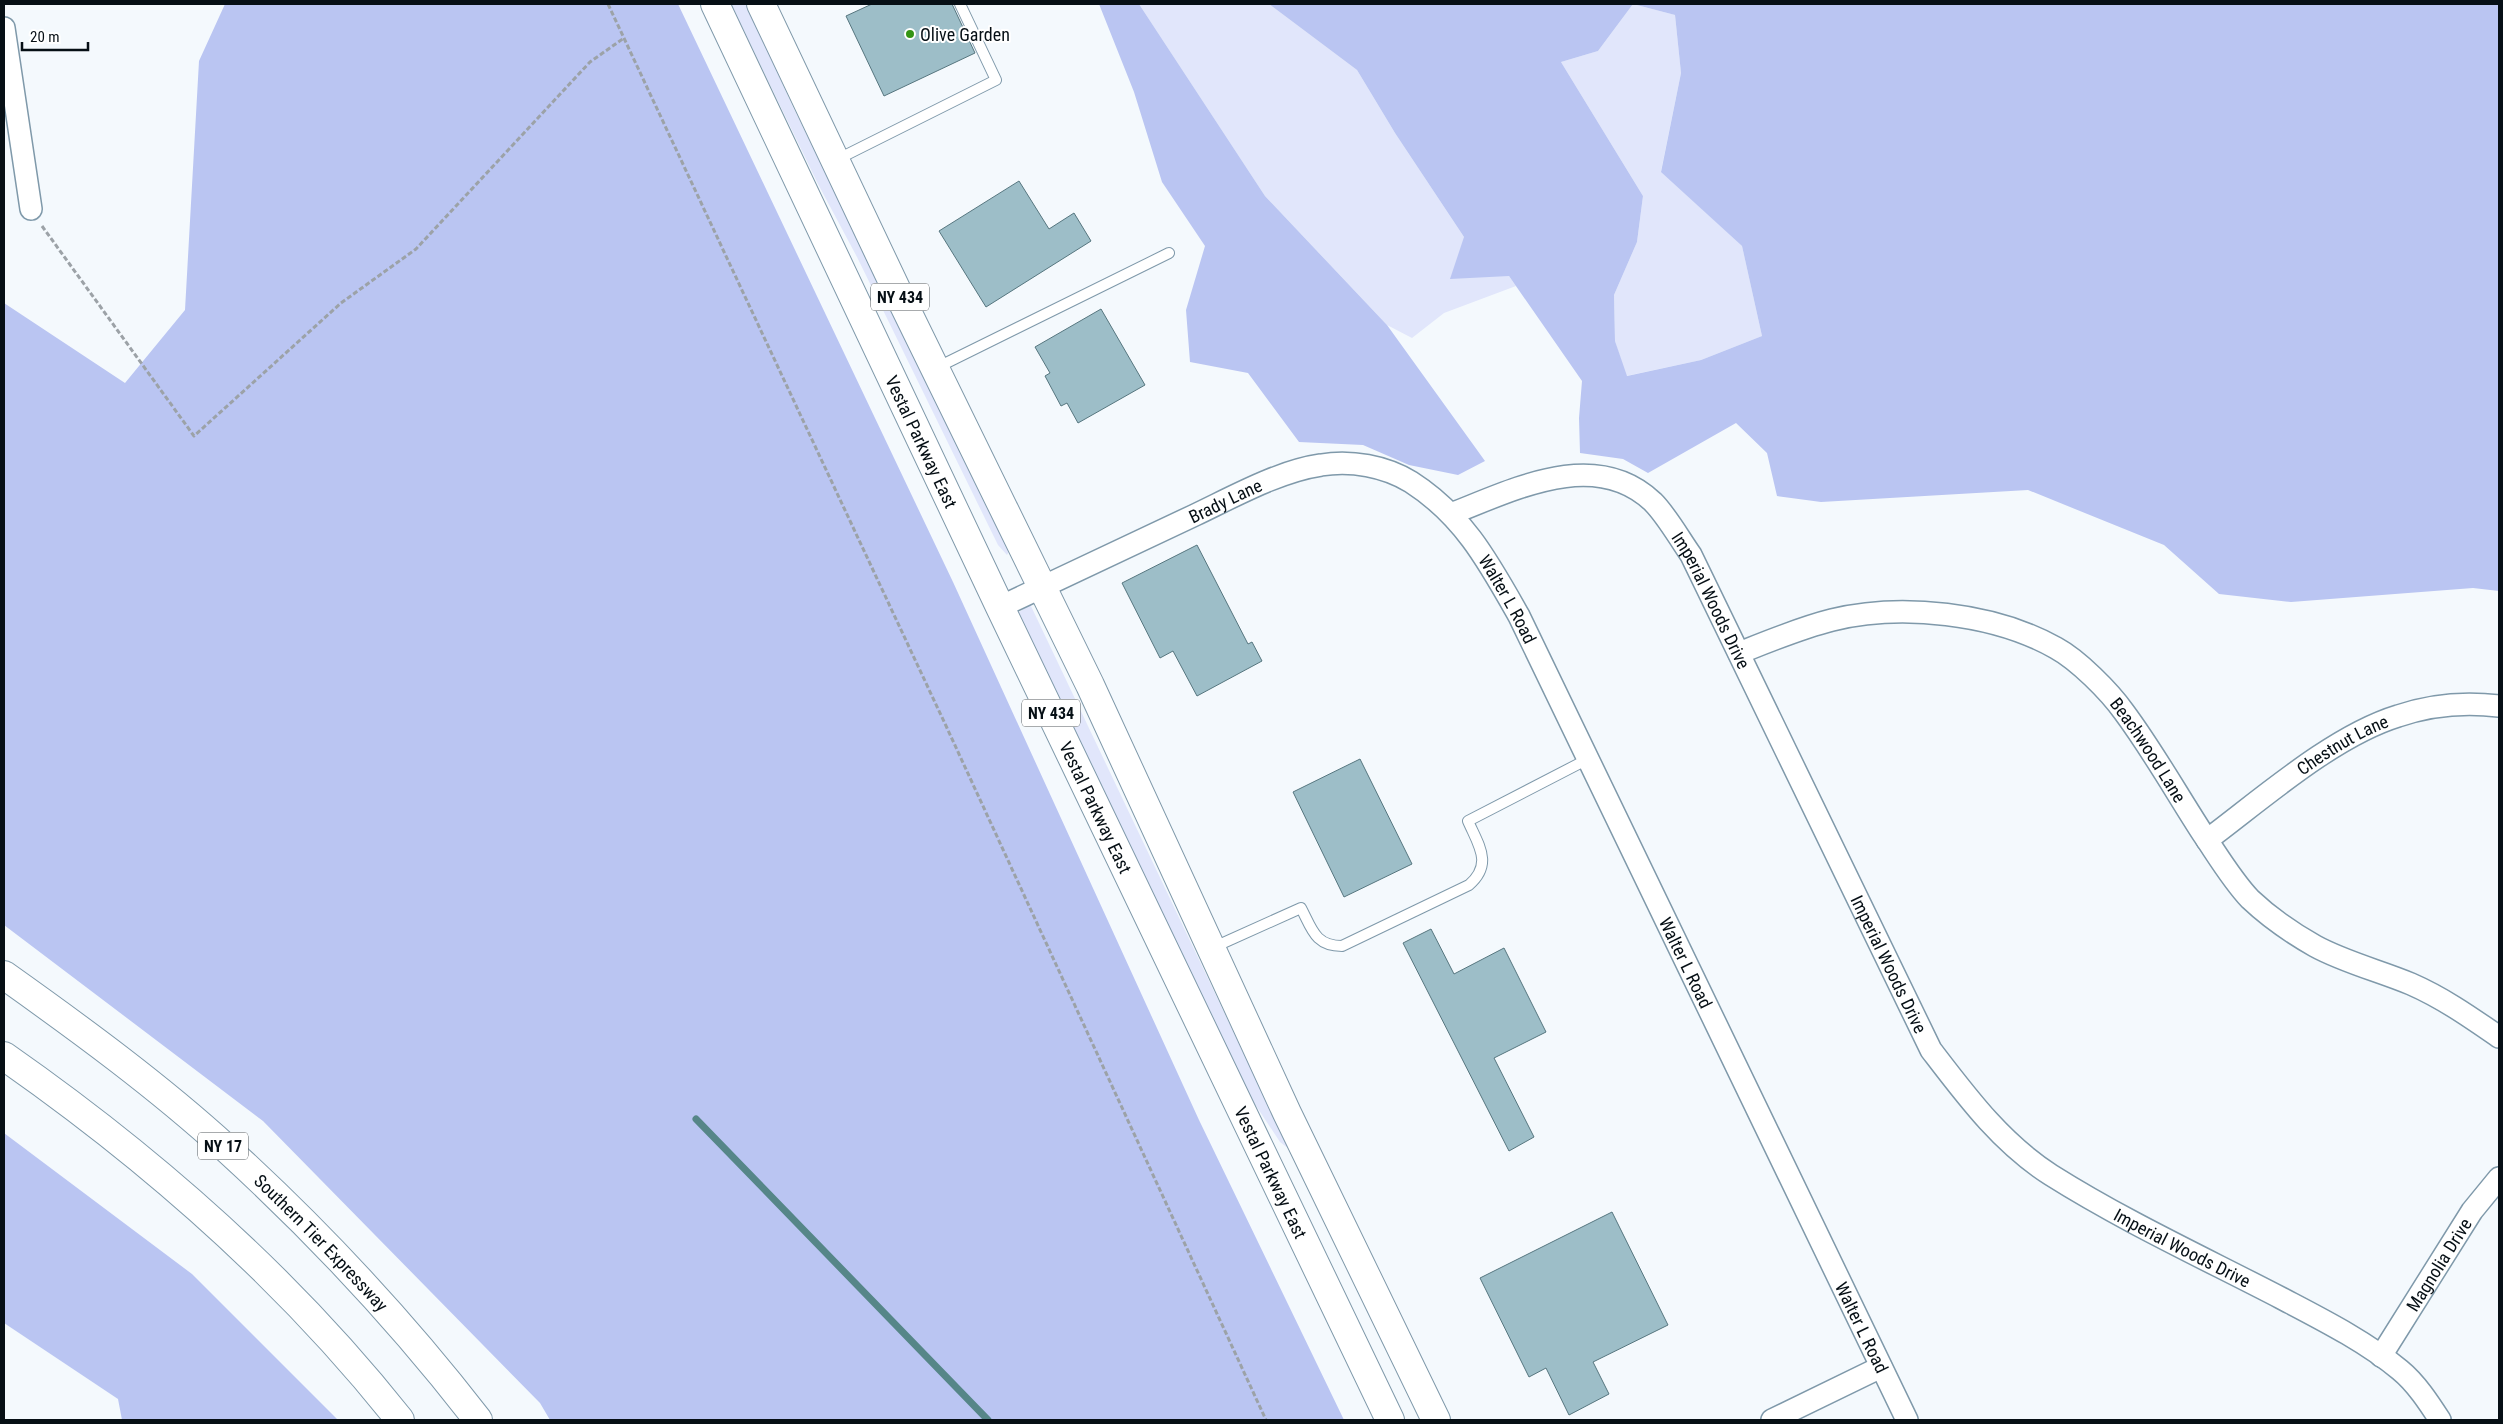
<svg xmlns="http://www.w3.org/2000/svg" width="2503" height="1424" viewBox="0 0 2503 1424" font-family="'Roboto Condensed',sans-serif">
	<rect width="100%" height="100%" fill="#f4f9fd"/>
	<path fill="#e1e6fb" d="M731,4h15l47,103 217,443 -3,5 -9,-10 -141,-288 -39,-73z
		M1139,4h130l88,66 38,63 69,104 45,39 7,10 -72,27 -32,25 -25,-13 -122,-129z
		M1633,4l42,11 6,58 -20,98 81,75 20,90 -61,24 -75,16 -11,-35 -1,-46 23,-53 6,-46 -82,-134 37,-11z
		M1030,604l259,545 -9,-7 -39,-59 -220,-459 -3,-11z"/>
	<path fill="#bac5f2" d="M225,4h453l275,578 246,538 145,300h-794l-10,-17 -277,-282 -259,-196v-622l121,80 60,-73 14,-249z
		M1099,4h40l126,192 122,129 98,136 -27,14 -49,-10 -46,-20 -64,-3 -51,-69 -58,-11 -4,-52 19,-64 -43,-64 -28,-90z
		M1269,4h364l-35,47 -37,11 82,134 -6,46 -23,53 1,46 12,35 74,-16 61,-24 -20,-90 -81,-74 20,-99 -6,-58 -42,-11h866v587l-26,-3 -182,14 -72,-8 -55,-49 -136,-55 -207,12 -44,-6 -10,-43 -31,-30 -88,50 -25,-14 -43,-6 -1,-35 3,-37 -73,-105 -59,3 14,-42 -69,-104 -38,-63z
		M4,1133l188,141 146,146h-216l-4,-21 -114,-76z"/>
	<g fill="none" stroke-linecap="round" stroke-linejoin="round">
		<path stroke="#568688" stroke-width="7" d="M696,1119l292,301"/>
	</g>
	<path fill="#9dbec8" stroke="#56767f" d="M872,4h80l23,49 -91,43 -38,-80z
		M1019,181l30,48 25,-16 17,28 -105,66 -47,-76z
		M1101,309l44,76 -67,38 -11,-20 -6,3 -16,-30 5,-3 -15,-26z
		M1197,545l51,99 4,-2 10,19 -65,35 -24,-45 -13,7 -38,-75z
		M1360,759l52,105 -68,33 -51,-105z
		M1431,929l23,45 50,-26 42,84 -52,26 40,79 -25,14 -106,-208z
		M1612,1212l56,113 -75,37 16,32 -40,21 -23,-47 -17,9 -49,-99z"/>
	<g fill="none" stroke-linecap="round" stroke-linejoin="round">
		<defs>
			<path id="lane" d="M836,160l160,-80 -36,-76
				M936,368l233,-115
				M1212,948l89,-40c11,21 14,38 41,38l127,-61c24,-21 10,-39 -1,-64l120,-62"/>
			<g id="street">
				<path d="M4,28l27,181"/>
				<path id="s1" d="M1451,514c62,-24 144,-67 202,-12 14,14 26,36 38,53l240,495c36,47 70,93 120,125 73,46 153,83 230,123 40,21 84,43 119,72 16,13 29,33 40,50"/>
				<path id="s2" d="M1000,607c65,-30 130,-61 195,-92 38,-18 84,-44 126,-50 30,-5 64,1 90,17 53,34 78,81 108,134l388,804"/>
				<path id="s3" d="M1739,653c30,-12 61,-25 93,-33 69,-17 162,-7 224,28 22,12 53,43 68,64 29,39 53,82 79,122 15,22 29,46 47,65 19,18 42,34 65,47 29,16 65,25 96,38 32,14 59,33 88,53"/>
				<path id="s4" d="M2207,840c55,-41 126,-104 191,-124 32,-11 68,-14 101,-10"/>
				<path id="s5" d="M2381,1356l91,-145 27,-33"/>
				<path d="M1772,1420l109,-53"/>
			</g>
			<g id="primary">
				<path id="s6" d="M715,4l285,603 390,813"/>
				<path d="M761,4l138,291 191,390 197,428 149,307"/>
			</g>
			<g id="highway">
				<path id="s7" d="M4,975c76,54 154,111 223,174 91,83 176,174 251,271"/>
				<path d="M4,1056c146,102 285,224 396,364"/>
			</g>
		</defs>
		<use href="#lane" stroke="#7f99aa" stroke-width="12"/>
		<use href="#street" stroke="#7f99aa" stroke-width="24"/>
		<use href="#primary" stroke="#7f99aa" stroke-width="30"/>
		<use href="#highway" stroke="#7f99aa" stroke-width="30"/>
		<path stroke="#9ca2a7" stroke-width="3" stroke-dasharray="5 2.5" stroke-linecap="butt" d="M608,4l339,724 319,692
			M42,226l152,210 147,-133 75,-54 174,-187 34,-24"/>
		<use href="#lane" stroke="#fff" stroke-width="10"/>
		<use href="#street" stroke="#fff" stroke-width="21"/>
		<use href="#primary" stroke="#fff" stroke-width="28"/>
		<use href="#highway" stroke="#fff" stroke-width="28"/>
	</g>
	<circle fill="#349414" stroke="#fff" stroke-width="2" cx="910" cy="34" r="5"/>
	<g text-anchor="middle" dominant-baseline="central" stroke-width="4" stroke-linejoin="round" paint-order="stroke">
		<g fill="#fff" stroke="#51575b" stroke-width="1">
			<rect x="871" y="283.5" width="58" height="27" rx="4"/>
			<rect x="1022" y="699.5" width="58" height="27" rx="4"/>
			<rect x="198" y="1132.5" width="50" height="27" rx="4"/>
		</g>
		<g font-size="16" font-weight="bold" fill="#060f15">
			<text x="900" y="297">NY 434</text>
			<text x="1051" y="713">NY 434</text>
			<text x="223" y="1146">NY 17</text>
		</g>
		<g font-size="18" fill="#060f15" stroke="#fff" text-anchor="start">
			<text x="920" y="34">Olive Garden</text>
		</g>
		<g font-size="18" fill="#060f15" stroke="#fff">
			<text stroke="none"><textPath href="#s6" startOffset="484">Vestal Parkway East</textPath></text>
			<text stroke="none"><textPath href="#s2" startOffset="249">Brady Lane</textPath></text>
			<text stroke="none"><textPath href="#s2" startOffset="599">Walter L Road</textPath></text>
			<text stroke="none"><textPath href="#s1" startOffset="330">Imperial Woods Drive</textPath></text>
			<text stroke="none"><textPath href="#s4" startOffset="166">Chestnut Lane</textPath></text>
			<text stroke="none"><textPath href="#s3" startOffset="468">Beachwood Lane</textPath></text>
			<text stroke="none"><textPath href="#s6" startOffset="889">Vestal Parkway East</textPath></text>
			<text stroke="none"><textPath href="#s2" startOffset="1004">Walter L Road</textPath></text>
			<text stroke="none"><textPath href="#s1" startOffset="735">Imperial Woods Drive</textPath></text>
			<text stroke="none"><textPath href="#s6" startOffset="1294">Vestal Parkway East</textPath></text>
			<text stroke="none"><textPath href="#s7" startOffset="416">Southern Tier Expressway</textPath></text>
			<text stroke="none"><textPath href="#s1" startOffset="1155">Imperial Woods Drive</textPath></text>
			<text stroke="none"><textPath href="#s5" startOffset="108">Magnolia Drive</textPath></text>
			<text stroke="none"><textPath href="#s2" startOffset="1409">Walter L Road</textPath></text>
		</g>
	</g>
	<rect width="2503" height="1424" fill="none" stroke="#060f15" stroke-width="10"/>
	<path d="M22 42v8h66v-8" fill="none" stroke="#060f15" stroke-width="2.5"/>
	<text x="30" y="42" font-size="15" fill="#060f15" stroke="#ffffff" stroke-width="4" paint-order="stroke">20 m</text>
</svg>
